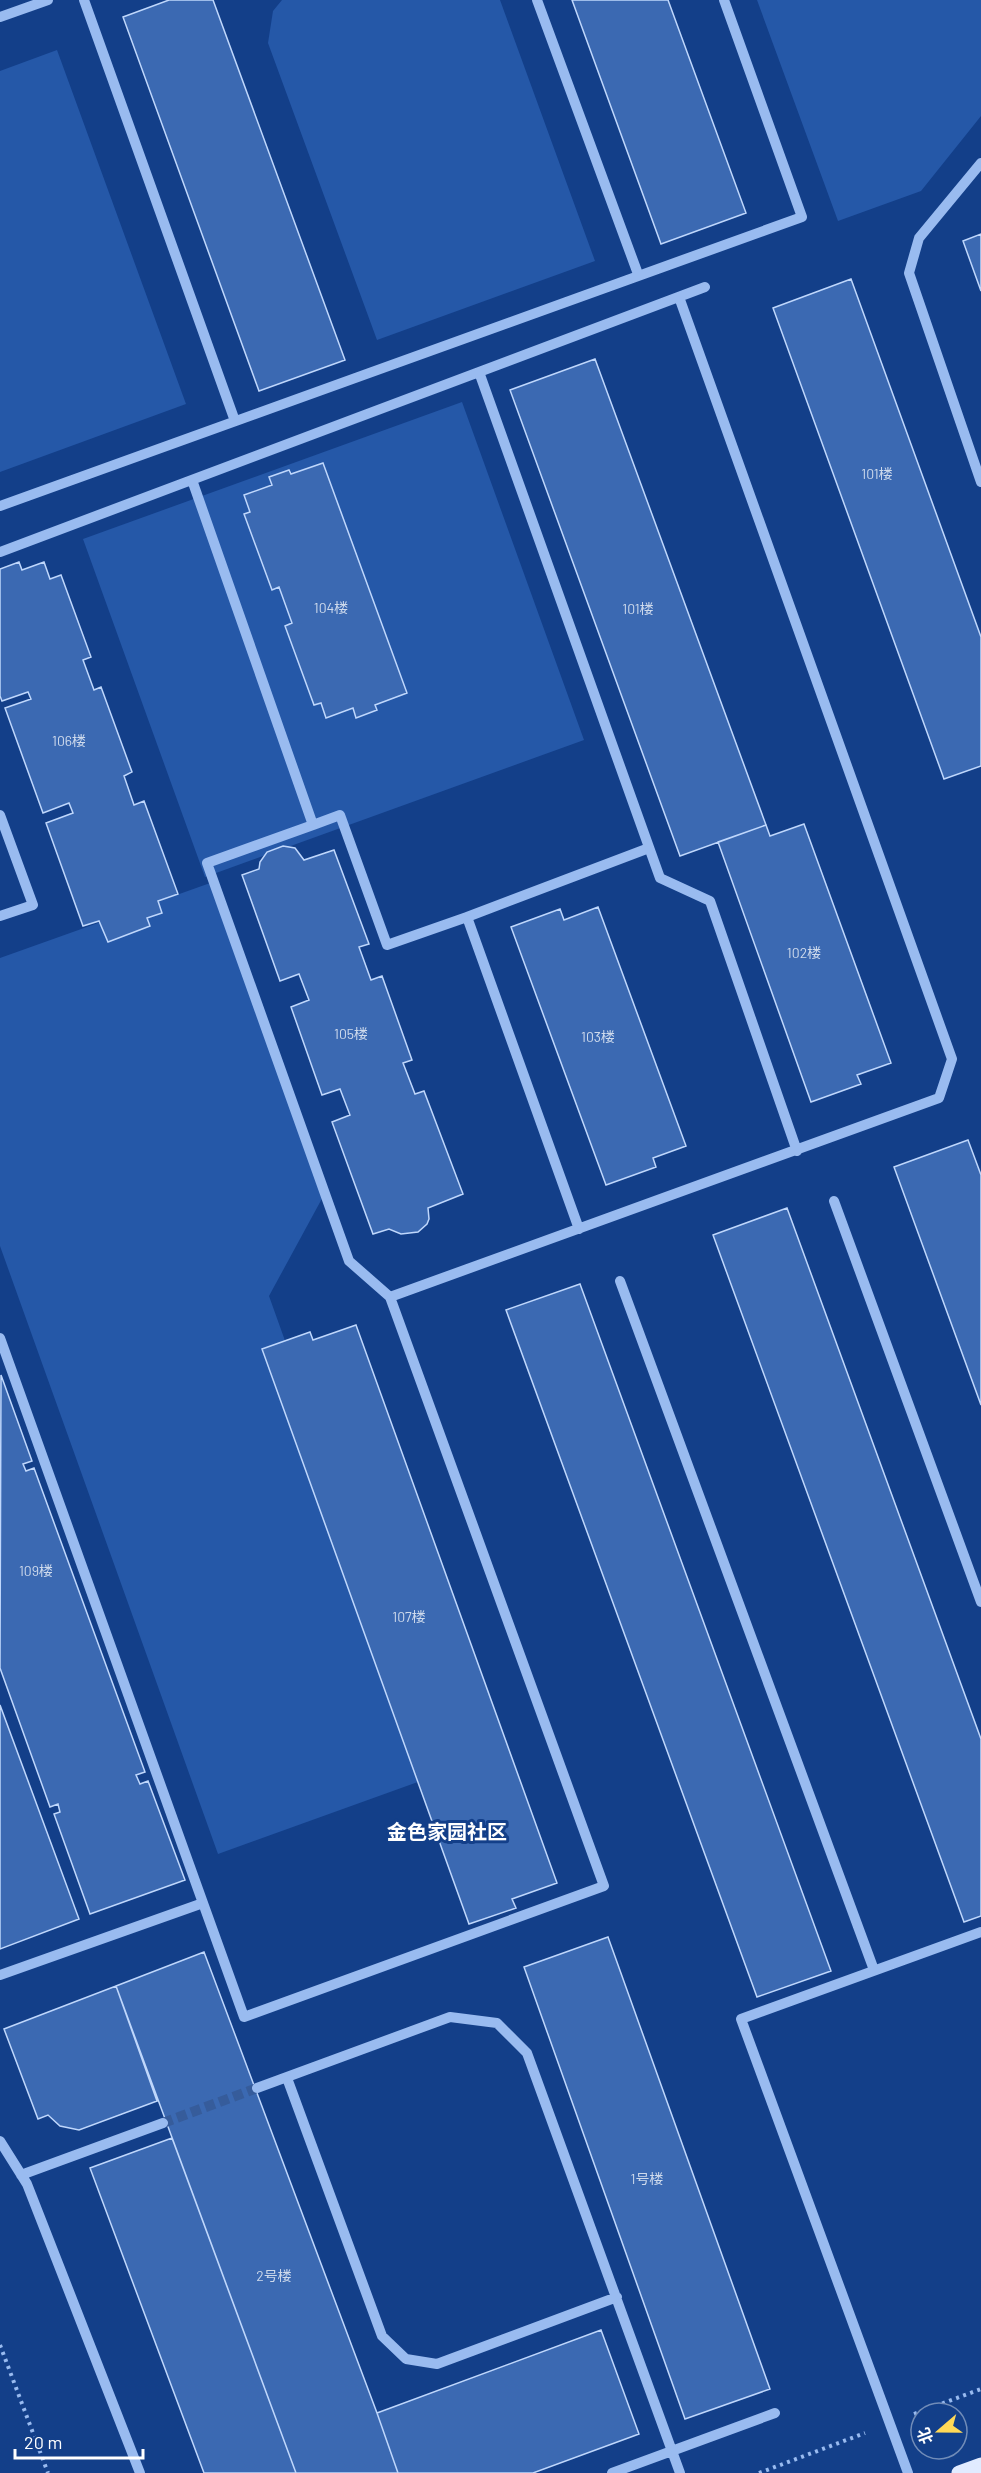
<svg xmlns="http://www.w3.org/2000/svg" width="981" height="2473" viewBox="0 0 981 2473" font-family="Barlow,'Noto Sans SC',sans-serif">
	<rect width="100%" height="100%" fill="#133f89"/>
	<path fill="#2558a8" d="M282,0h218l95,261 -218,79 -109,-297 5,-32z
		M757,0h224v116l-60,75 -83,30z
		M57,50l129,354 -186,68v-401z
		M462,402l122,338 -379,137 -122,-338z
		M213,882l112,311 -56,103 171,478 -222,80 -218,-608v-288z"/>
	<path fill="#3b69b2" stroke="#bfd7fc" stroke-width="1.5" d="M169,0h44l132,360 -86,31 -136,-374z
		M572,0h96l78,213 -85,31z
		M981,234v57l-18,-50z
		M851,279l130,358v129l-37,13 -171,-471z
		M595,359l171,466 -86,31 -170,-466z
		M323,463l84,230 -32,12 2,5 -21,8 -3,-10 -27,10 -5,-15 -7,2 -29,-79 7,-3 -13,-36 -7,3 -28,-76 6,-2 -6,-17 28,-10 -3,-8 20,-7 2,4z
		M19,562l3,8 22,-8 6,17 11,-4 30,82 -8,3 11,30 7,-3 31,85 -8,4 10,29 10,-4 34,93 -20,7 4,12 -15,5 3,8 -42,16 -9,-21 -16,5 -37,-103 27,-10 -4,-10 -26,10 -38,-105 26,-9 -3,-7 -26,9 -2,-5v-127z
		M804,824l87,239 -34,12 4,9 -50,18 -93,-260 48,-17 4,11z
		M283,846l12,2 9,12 30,-10 35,94 -10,3 12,33 11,-4 30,84 -9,3 12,31 9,-3 39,103 -35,14 1,11 -2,5 -9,8 -17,2 -12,-5 -16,5 -41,-112 18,-7 -10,-26 -18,6 -31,-88 18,-7 -10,-26 -19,7 -38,-106 17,-6 1,-7 7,-10z
		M598,907l88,239 -33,12 3,9 -50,18 -95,-258 49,-18 4,11z
		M968,1140l13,35v230l-87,-238z
		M787,1208l194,531v177l-17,6 -251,-687z
		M580,1284l251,687 -74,26 -251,-687z
		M356,1325l201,558 -45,16 4,9 -47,16 -207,-575 48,-17 3,8z
		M1,1375l31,86 -9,3 3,7 8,-3 111,304 -9,3 4,9 8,-3 37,99 -95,34 -36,-100 6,-2 -2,-8 -8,3 -50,-139z
		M0,1705l79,214 -79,30z
		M608,1937l162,452 -85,30 -161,-452z
		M204,1952l173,461 21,60h-102l-180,-487z
		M116,1986l41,115 -78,29 -19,-4 -12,-11 -10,4 -34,-90z
		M172,2138l124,335h-92l-114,-305z
		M601,2330l38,104 -106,39h-135l-21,-60z"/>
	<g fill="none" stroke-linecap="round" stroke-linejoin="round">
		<path stroke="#365c9b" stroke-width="10" stroke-dasharray="10 5" stroke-linecap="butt" d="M163,2123l94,-35"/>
		<path stroke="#99bbf0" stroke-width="4" stroke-dasharray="3 4.5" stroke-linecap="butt" d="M0,2345l48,128
			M914,2414l67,-25
			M759,2473l106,-40"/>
		<path stroke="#99bbf0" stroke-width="10" d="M84,0l151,421
			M537,0l101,274
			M0,17l48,-17
			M981,163l-62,75 -10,35 72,209
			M479,372l181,506 50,23 87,250
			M192,480l121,345 -106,38 142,398 41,36
			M0,506l802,-289 -78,-217
			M0,552l705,-265
			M0,815l33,90 -33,11
			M313,825l27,-10 47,130 80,-28 112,312
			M467,917l182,-69
			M834,1201l147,401
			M620,1281l254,689
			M0,1338l203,565 -203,72
			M203,1903l41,114 360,-131 -214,-589 549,-199 13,-39 -273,-762
			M287,2078l95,258 24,23 31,5 180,-67
			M257,2088l193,-71 47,6 30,30 153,420
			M0,2141l27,43 113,289
			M21,2175l142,-52
			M612,2473l163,-60
			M908,2473l-167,-454 240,-87"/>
		<path stroke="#e1ebff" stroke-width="15" d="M959,2473l22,-8"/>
	</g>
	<g text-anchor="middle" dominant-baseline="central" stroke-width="6" stroke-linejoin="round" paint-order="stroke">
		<g font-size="14" fill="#cedaec">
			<text x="877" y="473">101楼</text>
			<text x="331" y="607">104楼</text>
			<text x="638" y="608">101楼</text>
			<text x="69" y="740">106楼</text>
			<text x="804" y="952">102楼</text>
			<text x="351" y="1033">105楼</text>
			<text x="598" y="1036">103楼</text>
			<text x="36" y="1570">109楼</text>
			<text x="409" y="1616">107楼</text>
			<text x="647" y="2178">1号楼</text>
			<text x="274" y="2275">2号楼</text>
		</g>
		<g font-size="20" font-weight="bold" fill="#fff" stroke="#133f89">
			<text x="447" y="1831">金色家园社区</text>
		</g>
	</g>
	<g transform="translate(939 2431) rotate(250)"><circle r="28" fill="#133f89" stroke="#718cb8" stroke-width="1.5"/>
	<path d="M0-4.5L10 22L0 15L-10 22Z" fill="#ffd957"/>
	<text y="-9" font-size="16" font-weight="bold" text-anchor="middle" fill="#ffffff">北</text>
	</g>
	<path d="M15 2449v9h128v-9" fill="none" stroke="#ffffff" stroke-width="3"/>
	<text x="24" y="2449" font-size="18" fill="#ffffff" stroke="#133f89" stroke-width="4.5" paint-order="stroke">20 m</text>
</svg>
